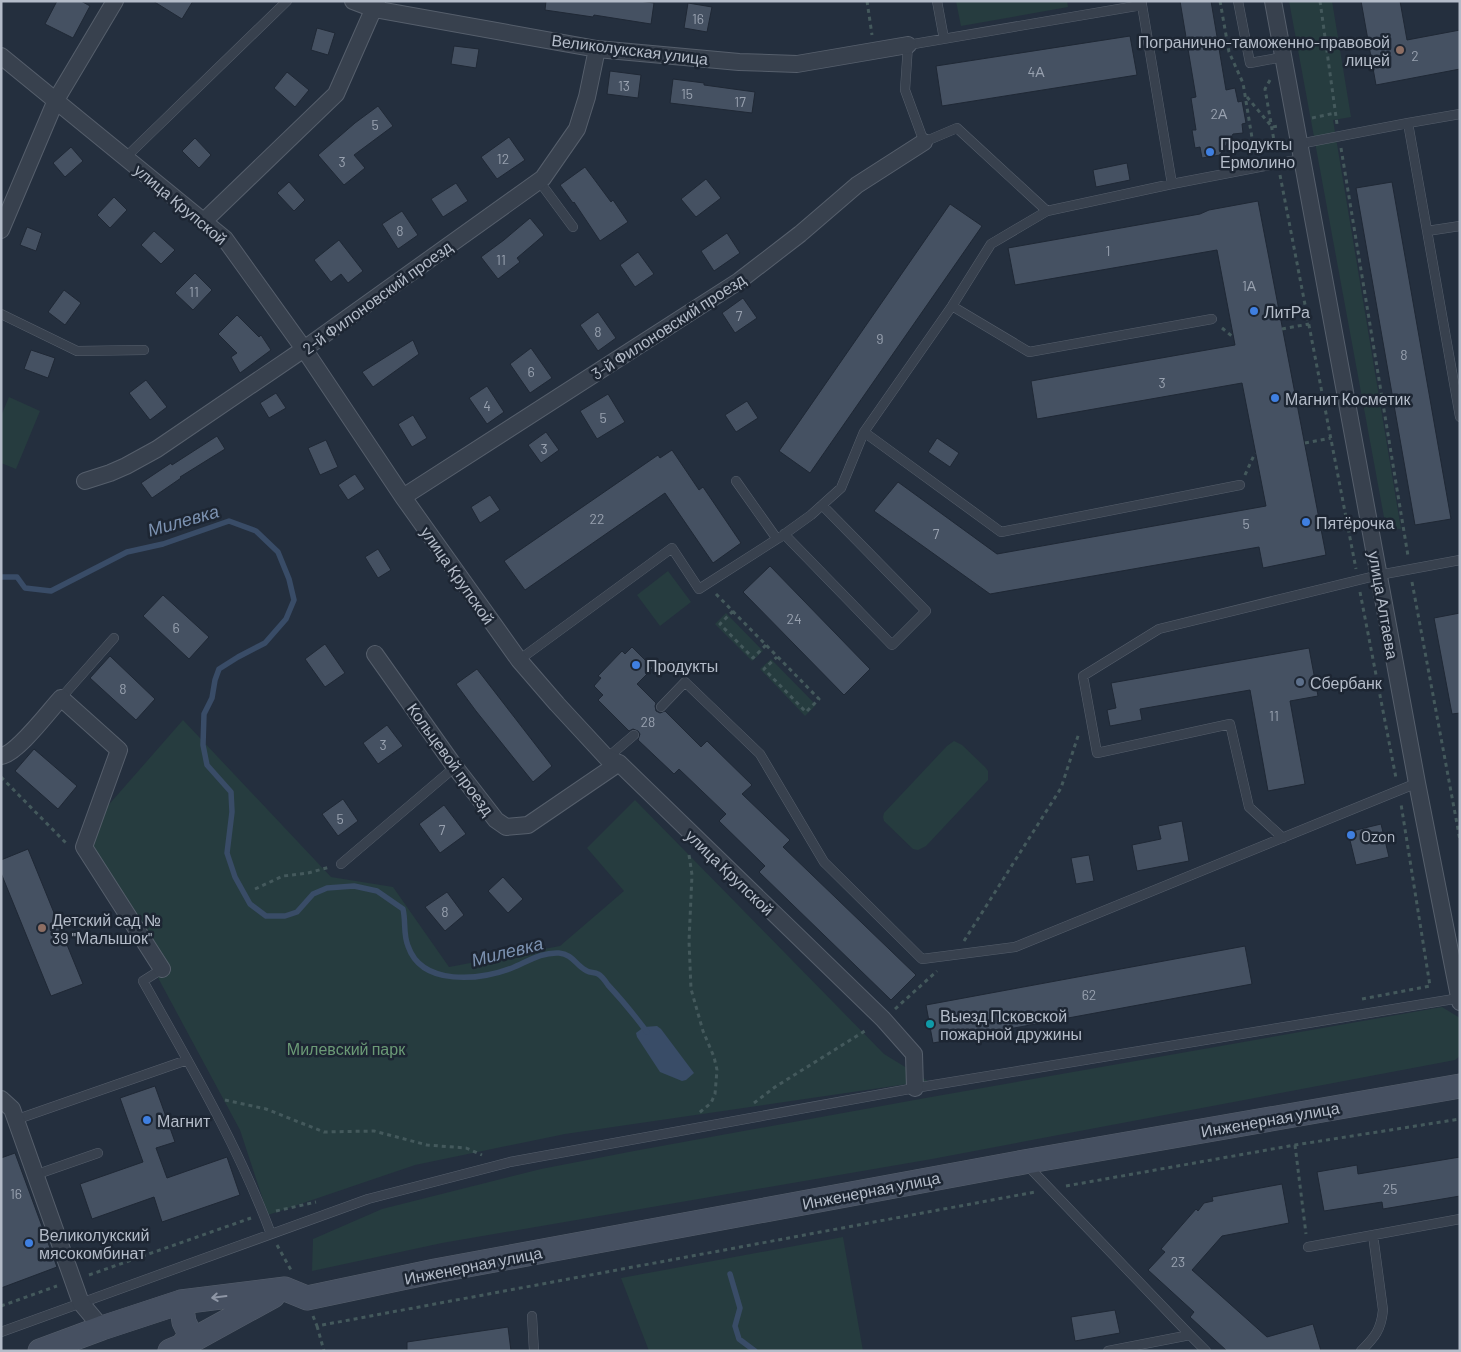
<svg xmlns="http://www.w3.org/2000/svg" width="1461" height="1352" viewBox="0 0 1461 1352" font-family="Barlow,sans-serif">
	<rect width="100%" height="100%" fill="#242f3e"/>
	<path fill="#263c3f" d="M956,1h111l1,6 -107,19z
		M1289,1h43l19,116 -18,3 68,409 -15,-1z
		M9,397l31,14 -24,58 -15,-6v-47z
		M668,571l23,31 -31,24 -23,-31z
		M726,613l37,38 -11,10 -37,-37z
		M771,659l45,46 -11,11 -45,-47z
		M183,720l148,157 62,10 56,80 111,-21 64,-55 -37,-43 48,-48 249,254 44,27 -363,53 -150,31 -147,50 -28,-85 -126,-234 -37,-55z
		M954,741l8,4 23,22 3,4v9l-62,66 -8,4 -5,-1 -29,-28 -1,-4 1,-4 63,-67z
		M1442,1007l18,11v38l-5,4 -523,99 -490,84 -130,28 1,-32 69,-30 159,-40 93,-18 286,-52z
		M843,1237l20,114h-214l-28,-73z"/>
	<path fill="#394c67" d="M657,1026l4,3 33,44 -8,7 -4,1 -22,-9 -23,-35 -1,-4 8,-6z"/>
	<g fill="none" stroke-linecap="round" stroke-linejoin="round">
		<path stroke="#394c67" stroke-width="5.5" d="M1,577h16l8,11 26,3 76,-39 36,-8 66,-23 27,10 22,21 11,27 5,21 -8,19 -21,24 -27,14 -19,12 -4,11 -3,18 -8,16 -1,31 4,20 24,27 1,20 -5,41 8,24 15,27 16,12h19l12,-4 16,-18 14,-6 27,-2 23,5 26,18c3,13 0,25 5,37 14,41 72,34 104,22 15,-6 29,-16 47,-15 14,1 17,13 28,18 3,2 8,1 11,3 4,2 8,8 10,11 14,15 27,31 39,47
			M730,1274l10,34 -5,18 4,13 16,12"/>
	</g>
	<path fill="#455162" stroke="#1f2835" d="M57,1h24l9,5 -17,32 -28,-14z
		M153,1h40l-11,18z
		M546,1h93l15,2 -3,21 -57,-9 -1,2 -48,-7z
		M1180,1h31l15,89 9,-2 3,14 4,-1 4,22 -4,1 1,9 -10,1 -13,21 -18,3 -2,-11 -5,1 -3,-18h4l-5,-32 5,-1z
		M1361,1h39l7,39 53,-10v39l-84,16z
		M688,3l24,4 -5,25 -23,-4z
		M317,28l18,5 -7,22 -17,-5z
		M1130,36l7,39 -195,31 -6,-40z
		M454,46l25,3 -3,19 -25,-4z
		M610,71l31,4 -3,23 -31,-4z
		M287,72l22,18 -14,17 -21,-19z
		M673,79l31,4v2l51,7 -3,21 -82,-10z
		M378,106l15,20 -39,29 11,13 -21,17 -26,-30 37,-32z
		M509,137l16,23 -28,19 -16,-22z
		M195,138l16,17 -12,13 -17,-17z
		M71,147l12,14 -18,16 -12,-14z
		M1127,163l3,17 -34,7 -3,-17z
		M585,167l26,35 2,-2 15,22 -28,19 -26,-39 -1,1 -13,-18z
		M706,179l15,19 -25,19 -15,-18z
		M289,182l16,18 -11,11 -17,-18z
		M1392,182l59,337 -36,6 -59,-337z
		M456,183l12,18 -25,16 -12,-18z
		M114,197l13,13 -17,18 -13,-13z
		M1258,201l68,354 -63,13 -4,-21 -269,47 -116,-83 24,-29 99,72 269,-48 -24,-123 -205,36 -6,-38 204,-36 -18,-95 -202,35 -7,-37 192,-34 9,-4z
		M950,204l32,22 -172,247 -31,-22z
		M402,211l16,24 -20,14 -16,-25z
		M530,218l14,17 -27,23 3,4 -22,17 -17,-22 23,-17z
		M27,227l15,6 -6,18 -16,-6z
		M154,231l21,19 -14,14 -20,-19z
		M727,233l13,20 -26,18 -13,-20z
		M339,240l24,31 -15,12 -7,-9 -10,8 -17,-22z
		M638,252l16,22 -19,13 -15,-22z
		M195,273l17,17 -19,20 -18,-17z
		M64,290l17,13 -16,22 -17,-13z
		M743,298l14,20 -22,15 -13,-20z
		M598,312l18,26 -18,13 -18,-26z
		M237,315l22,22 2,-2 10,15 -31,23 -9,-16 6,-4 -19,-19z
		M413,340l6,14 -46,33 -11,-15z
		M531,348l21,30 -22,15 -20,-29z
		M31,350l24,8 -7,20 -24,-9z
		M146,380l21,27 -17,13 -21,-27z
		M487,386l17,26 -17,12 -18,-26z
		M276,393l10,15 -17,10 -9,-15z
		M608,394l17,28 -28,17 -17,-28z
		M747,401l11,17 -22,14 -11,-17z
		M413,415l14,23 -15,9 -14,-23z
		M546,432l13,18 -18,13 -13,-18z
		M217,436l8,13 -45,28 1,1 -29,20 -11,-15 30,-20 1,2z
		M937,438l22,15 -9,14 -22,-15z
		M326,440l12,27 -18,8 -12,-27z
		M672,450l27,40 4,-3 38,56 -28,20 -48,-70 -140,97 -21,-29 154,-106 2,3z
		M355,474l10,15 -17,11 -10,-15z
		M490,495l10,15 -20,13 -9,-16z
		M378,549l13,21 -13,8 -13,-21z
		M770,566l100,103 -26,26 -101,-103z
		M163,595l46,42 -20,22 -46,-43z
		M1460,613v100l-8,1 -18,-96z
		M325,644l20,29 -20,14 -20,-28z
		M632,647l21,21 -16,16 19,19 -1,3 1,5 4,2 5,-2 36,36 6,-6 45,44 -10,9 48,46 -7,7 133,128 -25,25 -132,-128 6,-6 -46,-45 7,-7 -47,-45 -5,5 -36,-34 2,-6 -2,-3 -5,-2 -4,2 -31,-31 5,-5 -9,-9 7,-8 -3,-2 24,-25 3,3z
		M1309,648l9,48 -28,5 15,83 -37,7 -18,-101 -110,19 2,11 -32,6 -3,-16 9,-2 -5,-25z
		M110,656l45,43 -19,21 -46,-42z
		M477,669l75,97 -19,16 -57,-71 -20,-27z
		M387,725l16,21 -25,18 -15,-21z
		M34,749l43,37 -19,23 -43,-38z
		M343,799l15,22 -20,15 -16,-22z
		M444,805l22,29 -26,19 -21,-29z
		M1182,821l7,40 -52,10 -5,-26 29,-6 -3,-13z
		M1381,824l8,33 -33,8 -8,-33z
		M28,849l55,135 -32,12 -50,-123v-13z
		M1089,855l5,26 -18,3 -5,-26z
		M503,877l20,22 -15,14 -20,-22z
		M447,892l17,23 -19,16 -20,-24z
		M1245,946l7,38 -319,59 -7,-38z
		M155,1086l20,56 -19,6 11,30 60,-21 13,38 -78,27 -8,-25 -62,22 -12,-35 63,-22 -23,-64z
		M15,1153l42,114 -56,21v-130z
		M1460,1157v39l-77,13 -1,-7 -58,9 -7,-39 40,-7 1,9z
		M1282,1184l7,39 -67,13 -30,34 75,67 46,-13 8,27h-94l-37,-34 4,-5 -46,-42 17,-18 -4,-3 35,-40 2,2 6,-8 9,-2 -1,-4z
		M1115,1310l5,23 -45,8 -4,-24z
		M508,1327l3,24h-104v-9z"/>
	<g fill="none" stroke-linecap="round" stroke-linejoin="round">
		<defs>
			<path id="service" d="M937,1l7,38
				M1238,1l12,62 33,-6
				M1142,5l30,179
				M1408,123l52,-9
				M1299,144l109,-21 52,294
				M125,158l162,-157
				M539,181l34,46
				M1047,211l-90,-83 -33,14 -19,-52 3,-45 234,-40v-4
				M1427,231l33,-5
				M952,306l77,46 183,-33
				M1,314l76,37 67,-1
				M1240,485l-239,47 -137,-100 88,-126 39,-62 56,-33 125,-27 130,-25
				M784,534l108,111 34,-34 -104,-106
				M779,538l32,-23 30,-27 23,-56
				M519,660l153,-112 27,41 78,-50 -41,-58
				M61,698l53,-60
				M661,707l24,-25 75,72 64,108 98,97 93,-12 402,-164
				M607,758l27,-23
				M1283,838l-34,-31 -19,-83 -133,29 -14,-77 76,-47 220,-54 81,-15
				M341,864l114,-97
				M162,969l-19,12c46,82 95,164 128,253
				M15,1120l172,-60
				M1026,1164l164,171 16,16
				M35,1175l63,-22
				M1308,1247l152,-28
				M532,1316l2,35
				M1,1332l367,-133 142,-37 405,-74 545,-90
				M1108,1351l82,-16
				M1361,1351c14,-14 20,-21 22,-41l-10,-75"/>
			<path id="minor" d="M353,1l21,8 223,40 142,13 58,2 111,-19
				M1273,1l144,782 43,219
				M1,56l224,183 79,110 99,148 116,163 38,44 50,54 12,5 264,256 31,35 1,34
				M203,222l133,-128 41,-93
				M1,230l55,-130 59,-99
				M85,481l25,-8 16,-7 31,-17 147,-100 239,-171 34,-49 10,-32 10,-48
				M403,497l336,-216 61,-47 57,-49 67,-43
				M375,654l80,113 41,53 10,7 22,-2 91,-62
				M1,756c16,-2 48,-45 60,-58l58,52 -35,97 78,122
				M1,1099l11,10 69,194 21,25"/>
			<path id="secondary" d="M181,1302l3,20 4,8 1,7 -7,9
				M40,1351l62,-23 79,-26 104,-13 22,9 128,-27 589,-109 436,-76
				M170,1351l12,-5 91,-50"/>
		</defs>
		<use href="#service" stroke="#565f6c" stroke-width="10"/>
		<use href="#minor" stroke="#565f6c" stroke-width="18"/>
		<use href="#secondary" stroke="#565f6c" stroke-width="25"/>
		<path stroke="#44595c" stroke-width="3" stroke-dasharray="4 4" stroke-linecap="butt" d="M867,1l5,34
			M1220,1l9,51 14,31 12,73
			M1320,1l17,123
			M1270,80l-5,9 11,63
			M1247,97l25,30 7,-1
			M1312,118l23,-5
			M1341,148l67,408
			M1280,175l76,394
			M1222,328l11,9
			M1282,329l27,-5
			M1305,443l26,-5
			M1245,475l10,-22
			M1412,582l48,258
			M1360,592l36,186
			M716,594c34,35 69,70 103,105l-13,13 -42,-43 13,-12
			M733,611l-13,13 33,34 13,-13
			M1,777l66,67
			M689,855l3,20 -3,66 2,48 12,42 11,26 3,13 -2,24 -4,9 -12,10
			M255,889l28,-13 25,-3 22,-6
			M964,941l97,-153 18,-55
			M1362,999l68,-13 -29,-182
			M895,1009l42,-38
			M225,1100l41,9 58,23 50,-1 53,14 39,3 16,7
			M754,1103l21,-16 93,-58
			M1295,1145l11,89
			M1066,1186l229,-41 165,-26
			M276,1211l40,-9
			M277,1245l14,25
			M89,1275l162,-57
			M1,1306l56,-20
			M313,1316l4,10 718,-134
			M317,1326l7,25"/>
		<use href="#service" stroke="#38414e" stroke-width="9"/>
		<use href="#minor" stroke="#38414e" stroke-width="16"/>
		<use href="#secondary" stroke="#465061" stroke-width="24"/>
	</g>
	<defs><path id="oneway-shaft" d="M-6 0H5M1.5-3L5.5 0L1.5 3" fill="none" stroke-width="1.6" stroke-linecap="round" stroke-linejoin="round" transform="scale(1.25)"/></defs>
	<use stroke="#8e96a5" href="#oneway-shaft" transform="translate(219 1297) rotate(173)"/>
	<g fill="#8d6e63" stroke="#1d2633" stroke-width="2">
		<circle cx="1400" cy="50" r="5"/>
		<circle cx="42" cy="928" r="5"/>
	</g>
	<g fill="#3f7fe0" stroke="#1d2633" stroke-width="2">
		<circle cx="1210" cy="152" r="5"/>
		<circle cx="1254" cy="311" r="5"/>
		<circle cx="1275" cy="398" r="5"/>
		<circle cx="1306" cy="522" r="5"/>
		<circle cx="636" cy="665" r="5"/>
		<circle cx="1351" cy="835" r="5"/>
		<circle cx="147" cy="1120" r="5"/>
		<circle cx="29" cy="1243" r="5"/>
	</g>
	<circle fill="#5c6f8a" stroke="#1d2633" stroke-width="2" cx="1300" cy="682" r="5"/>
	<circle fill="#0f9aa8" stroke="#1d2633" stroke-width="2" cx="930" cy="1024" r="5"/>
	<g text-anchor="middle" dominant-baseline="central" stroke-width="5" stroke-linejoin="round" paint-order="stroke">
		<g font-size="14" fill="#98a1af">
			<text x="698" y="18">16</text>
			<text x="1415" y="55">2</text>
			<text x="1036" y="71">4А</text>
			<text x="624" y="85">13</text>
			<text x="687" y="93">15</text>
			<text x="740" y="101">17</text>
			<text x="1219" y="113">2А</text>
			<text x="375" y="124">5</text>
			<text x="503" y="158">12</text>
			<text x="342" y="161">3</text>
			<text x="400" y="230">8</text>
			<text x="1108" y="250">1</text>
			<text x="501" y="259">11</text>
			<text x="1249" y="285">1А</text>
			<text x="194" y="291">11</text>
			<text x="739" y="315">7</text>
			<text x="598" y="331">8</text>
			<text x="880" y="338">9</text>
			<text x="1404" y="354">8</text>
			<text x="531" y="371">6</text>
			<text x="1162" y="382">3</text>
			<text x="487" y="405">4</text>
			<text x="603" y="417">5</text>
			<text x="544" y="448">3</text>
			<text x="597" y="518">22</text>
			<text x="1246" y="523">5</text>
			<text x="936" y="533">7</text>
			<text x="794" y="618">24</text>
			<text x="176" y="627">6</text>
			<text x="123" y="688">8</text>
			<text x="1274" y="715">11</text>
			<text x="648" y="721">28</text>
			<text x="383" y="744">3</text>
			<text x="340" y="818">5</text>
			<text x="442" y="829">7</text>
			<text x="445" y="911">8</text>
			<text x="1089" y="994">62</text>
			<text x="1390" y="1188">25</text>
			<text x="16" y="1193">16</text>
			<text x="1178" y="1261">23</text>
		</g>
		<g font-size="16" fill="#b4bcc9" stroke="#1d2633" text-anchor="start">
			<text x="1390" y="41" text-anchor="end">Погранично-таможенно-правовой<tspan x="1390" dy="18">лицей</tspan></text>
			<text x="1220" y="143">Продукты<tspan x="1220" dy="18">Ермолино</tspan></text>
			<text x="1264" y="311">ЛитРа</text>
			<text x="1285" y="398">Магнит Косметик</text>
			<text x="1316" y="522">Пятёрочка</text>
			<text x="646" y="665">Продукты</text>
			<text x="1310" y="682">Сбербанк</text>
			<text x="1361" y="835">Ozon</text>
			<text x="52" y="919">Детский сад №<tspan x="52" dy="18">39 "Малышок"</tspan></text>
			<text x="940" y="1015">Выезд Псковской<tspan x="940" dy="18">пожарной дружины</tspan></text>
			<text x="157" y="1120">Магнит</text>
			<text x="39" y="1234">Великолукский<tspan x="39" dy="18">мясокомбинат</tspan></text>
		</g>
		<g font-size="16" fill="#b4bcc9" stroke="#1d2633">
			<text transform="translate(630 49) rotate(7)">Великолукская улица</text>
			<text transform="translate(181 204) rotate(40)">улица Крупской</text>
			<text transform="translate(377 297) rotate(-36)">2-й Филоновский проезд</text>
			<text transform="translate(668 326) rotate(-33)">3-й Филоновский проезд</text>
			<text transform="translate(458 575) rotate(55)">улица Крупской</text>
			<text transform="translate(1384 605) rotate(80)">улица Алтаева</text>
			<text transform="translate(451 759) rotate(54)">Кольцевой проезд</text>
			<text transform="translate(730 872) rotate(44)">улица Крупской</text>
			<text transform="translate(1270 1119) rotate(-10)">Инженерная улица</text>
			<text transform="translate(871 1190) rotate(-11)">Инженерная улица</text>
			<text transform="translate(473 1265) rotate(-11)">Инженерная улица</text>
		</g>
		<g font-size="16" fill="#6b9a76" stroke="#1d2633">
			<text x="346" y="1048">Милевский парк</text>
		</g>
		<g font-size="18" font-style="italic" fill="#7c92b1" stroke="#1d2633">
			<text transform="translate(183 520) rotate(-16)">Милевка</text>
			<text transform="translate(507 951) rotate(-14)">Милевка</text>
		</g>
	</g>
	<rect width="1461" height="1352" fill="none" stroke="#b4bcc9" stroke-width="5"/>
</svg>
